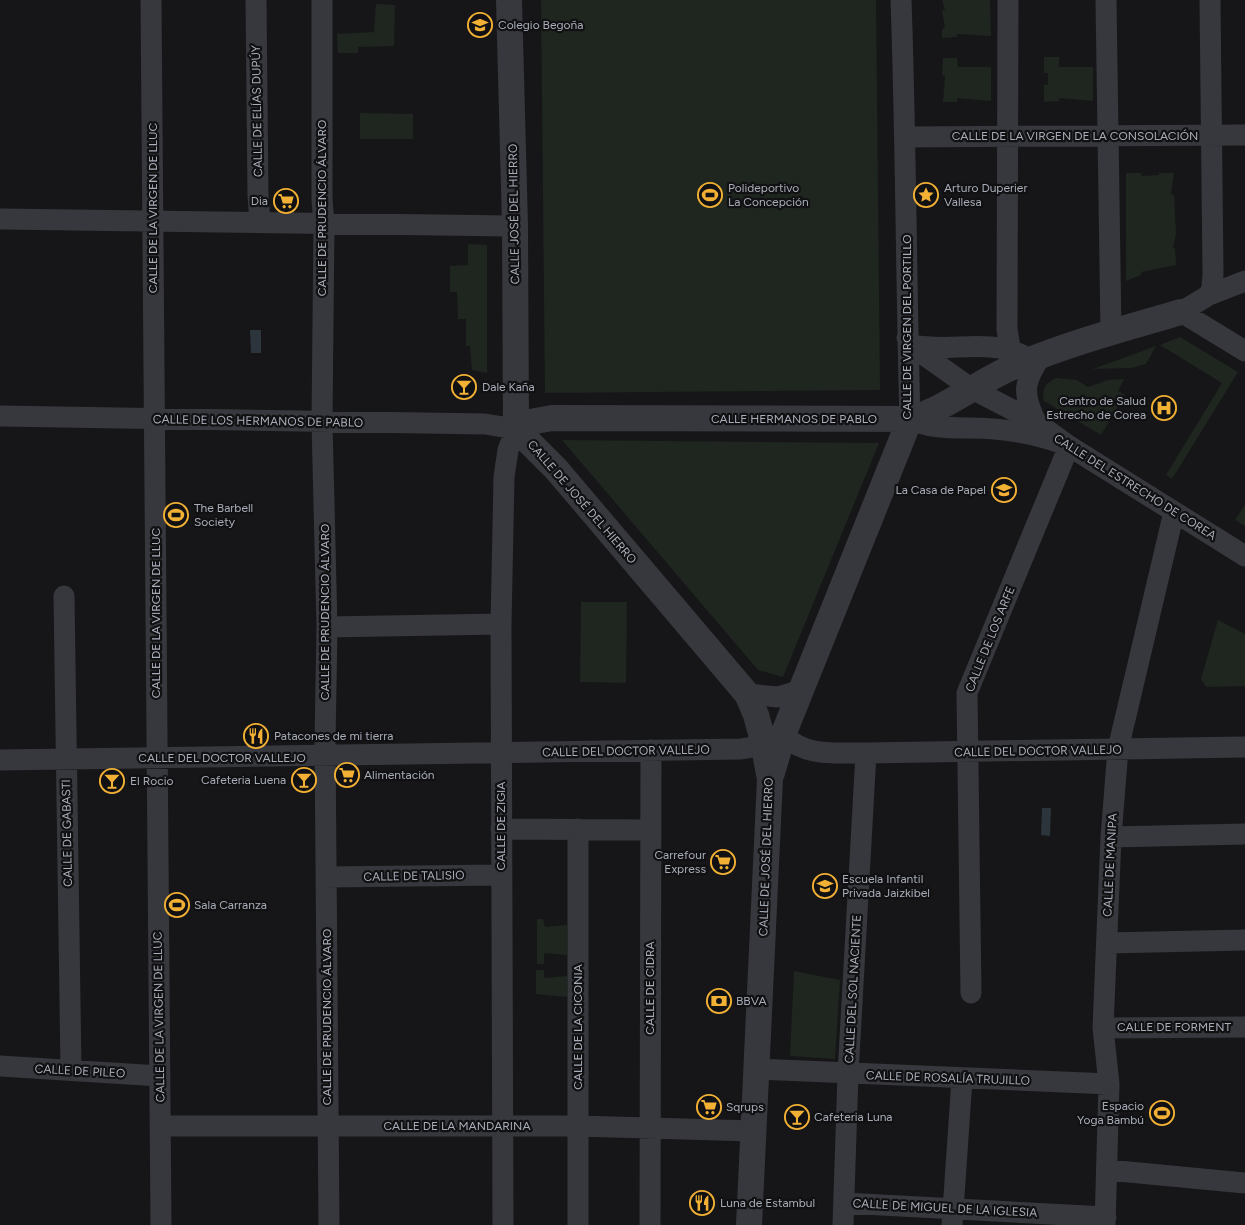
<svg xmlns="http://www.w3.org/2000/svg" width="1245" height="1225" viewBox="0 0 1245 1225" font-family="Figtree,sans-serif">
	<rect width="100%" height="100%" fill="#161618"/>
	<path fill="#1e261f" d="M541,0h335l4,390 -335,3z
		M942,0h48l1,36 -34,-2v3l-15,1v-9l3,-1 -3,-18h3z
		M376,4l19,1 -1,41 -36,1v6h-20l-1,-19 37,-2z
		M1044,57h15v10h34v34l-34,-3v3l-15,1v-17h4v-12h-4z
		M943,58h14l1,9h33v34l-34,-3v4h-14l2,-26 -3,-1z
		M360,113l53,1v25h-53z
		M1141,173l1,3 17,-1v-2h15l-3,21 3,1 2,39 -3,13 2,2 1,16 -35,7v3l-15,6v-108z
		M468,244l19,1v128l-15,-3 -2,-24h-4v-27h-8l-1,-27h-7v-26l18,-1z
		M1180,337l58,35 -66,107 -6,-4 56,-92 -62,-38z
		M1156,346l-10,18 -15,4 -38,1z
		M1056,378l21,2 11,7 20,-7 16,-1 -6,12 7,4 -24,40 -57,-34c-3,-12 2,-18 12,-23z
		M562,440l317,3 -96,234 -25,-7z
		M1245,505v21l-10,-6z
		M581,602h46l-1,81 -46,-1z
		M1218,620l27,14v52l-39,1 -5,-8z
		M537,919h6l2,8 22,-2v30l-23,-2v11h-7z
		M536,970h8v8l23,-2v21l-31,-3z
		M794,971l46,9 -5,79 -45,-3z"/>
	<path fill="#2c353c" d="M250,330h11v23h-10z
		M1042,808h9l-1,28 -9,-1z"/>
	<g fill="none" stroke-linecap="round" stroke-linejoin="round">
		<path stroke="#37383d" stroke-width="21" d="M151,0l10,1225
			M256,0l2,196 2,26
			M322,0v200l2,23 -2,199 5,205 -2,115 4,483
			M901,0c5,140 5,279 9,419 26,13 56,7 84,10 26,2 51,8 75,17
			M1008,0l-1,329 6,38
			M1106,0l5,332
			M906,137l339,-2
			M0,219l515,7
			M1209,295l3,-7 1,-14 -3,-274
			M1181,312l64,39
			M1181,312l28,-17 36,-14
			M907,338l10,12 55,39 64,33 33,24 176,110
			M913,345c38,8 73,-7 109,10
			M0,416l485,8 31,5 -8,21 -4,27 -3,147 2,601
			M1036,422c-14,-29 -13,-40 6,-67
			M64,596l7,474
			M327,627l174,-3
			M747,694l31,3 23,-7
			M0,760l741,-11 23,-4 19,-10c25,23 51,17 83,18l379,-6
			M501,829l149,1
			M578,829v396
			M1111,837l134,-3
			M326,877l175,-2
			M1107,943l138,-3
			M971,993l-4,-300 102,-247
			M1103,1028l142,-1
			M0,1066l160,10
			M758,1069l351,15
			M160,1126h418l176,5
			M1108,1170l137,13
			M844,1203l262,14
			M650,1225l1,-475
			M843,1225l5,-151 18,-321
			M952,1225l10,-146
			M1105,1225l4,-141 -6,-56 8,-191 7,-88 56,-237"/>
		<path stroke="#37383d" stroke-width="26" d="M509,0l6,226 1,203
			M516,429l40,40 191,225 9,21 6,22 8,42 -21,446
			M516,429l14,-7 22,-4 358,1c38,-11 69,-38 105,-53 54,-23 111,-38 166,-54
			M772,773l11,-38 127,-316"/>
	</g>
	<defs>
		<symbol id="school-ring" viewBox="-11 -11 22 22"><circle r="9.5" fill="#111113" stroke="#f2b134" stroke-width="1.5"/><path d="M0-5L7-2L0 1L-7-2ZM-4 1L0 2.5L4 1V4Q0 6-4 4Z" fill="#f2b134"/></symbol>
		<symbol id="stadium-ring" viewBox="-11 -11 22 22"><circle r="9.5" fill="#111113" stroke="#f2b134" stroke-width="1.5"/><path d="M0-5a6.5 5 0 1 0 0 10a6.5 5 0 1 0 0-10ZM-3.5-1.8h7v3.6h-7Z" fill="#f2b134"/></symbol>
		<symbol id="sight-ring" viewBox="-11 -11 22 22"><circle r="9.5" fill="#111113" stroke="#f2b134" stroke-width="1.5"/><path d="M0-6L1.8-2.2L6-1.7L2.9 1.2L3.7 5.4L0 3.3L-3.7 5.4L-2.9 1.2L-6-1.7L-1.8-2.2Z" fill="#f2b134"/></symbol>
		<symbol id="supermarket-ring" viewBox="-11 -11 22 22"><circle r="9.5" fill="#111113" stroke="#f2b134" stroke-width="1.5"/><path d="M-6-5.5h2.5l.6 2H6L4.5 2H-2.5L-4.4-4H-6ZM-1.5 3.2a1.3 1.3 0 1 0 .1 0ZM3 3.2a1.3 1.3 0 1 0 .1 0Z" fill="#f2b134"/></symbol>
		<symbol id="bar-ring" viewBox="-11 -11 22 22"><circle r="9.5" fill="#111113" stroke="#f2b134" stroke-width="1.5"/><path d="M-6-5H6L.8 .8V4.5H3.5V6h-7V4.5H-.8V.8Z" fill="#f2b134"/></symbol>
		<symbol id="hospital-ring" viewBox="-11 -11 22 22"><circle r="9.5" fill="#111113" stroke="#f2b134" stroke-width="1.5"/><path d="M-5-5h3v3.5h4V-5h3V5h-3V1.5h-4V5h-3Z" fill="#f2b134"/></symbol>
		<symbol id="restaurant-ring" viewBox="-11 -11 22 22"><circle r="9.5" fill="#111113" stroke="#f2b134" stroke-width="1.5"/><path d="M-5-6h1v4h1v-4h1v4h1v-4h1v5L-1.5 .5V6h-2V.5L-5-1ZM5-6V6H3V1.5H1.5Q1.5-4 5-6Z" fill="#f2b134"/></symbol>
		<symbol id="bank-ring" viewBox="-11 -11 22 22"><circle r="9.5" fill="#111113" stroke="#f2b134" stroke-width="1.5"/><path d="M-6-4H6V4H-6ZM0-2.3a2.3 2.3 0 1 0 0 4.6a2.3 2.3 0 1 0 0-4.6Z" fill="#f2b134"/></symbol>
	</defs>
	<g fill-rule="evenodd">
		<use href="#school-ring" x="466" y="11" width="28" height="28"/>
		<use href="#stadium-ring" x="696" y="181" width="28" height="28"/>
		<use href="#sight-ring" x="912" y="181" width="28" height="28"/>
		<use href="#supermarket-ring" x="272" y="187" width="28" height="28"/>
		<use href="#bar-ring" x="450" y="373" width="28" height="28"/>
		<use href="#hospital-ring" x="1150" y="394" width="28" height="28"/>
		<use href="#school-ring" x="990" y="476" width="28" height="28"/>
		<use href="#stadium-ring" x="162" y="501" width="28" height="28"/>
		<use href="#restaurant-ring" x="242" y="722" width="28" height="28"/>
		<use href="#supermarket-ring" x="333" y="761" width="28" height="28"/>
		<use href="#bar-ring" x="290" y="766" width="28" height="28"/>
		<use href="#bar-ring" x="98" y="767" width="28" height="28"/>
		<use href="#supermarket-ring" x="709" y="848" width="28" height="28"/>
		<use href="#school-ring" x="811" y="872" width="28" height="28"/>
		<use href="#stadium-ring" x="163" y="891" width="28" height="28"/>
		<use href="#bank-ring" x="705" y="987" width="28" height="28"/>
		<use href="#supermarket-ring" x="695" y="1093" width="28" height="28"/>
		<use href="#stadium-ring" x="1148" y="1099" width="28" height="28"/>
		<use href="#bar-ring" x="783" y="1103" width="28" height="28"/>
		<use href="#restaurant-ring" x="688" y="1189" width="28" height="28"/>
	</g>
	<g text-anchor="middle" dominant-baseline="central" stroke-width="4.5" stroke-linejoin="round" paint-order="stroke">
		<g font-size="12" fill="#a8adb8" stroke="#111113" text-anchor="start">
			<text x="498" y="25">Colegio Begoña</text>
			<text x="728" y="188">Polideportivo<tspan x="728" dy="14">La Concepción</tspan></text>
			<text x="944" y="188">Arturo Duperier<tspan x="944" dy="14">Vallesa</tspan></text>
			<text x="268" y="201" text-anchor="end">Dia</text>
			<text x="482" y="387">Dale Kaña</text>
			<text x="1146" y="401" text-anchor="end">Centro de Salud<tspan x="1146" dy="14">Estrecho de Corea</tspan></text>
			<text x="986" y="490" text-anchor="end">La Casa de Papel</text>
			<text x="194" y="508">The Barbell<tspan x="194" dy="14">Society</tspan></text>
			<text x="274" y="736">Patacones de mi tierra</text>
			<text x="364" y="775">Alimentación</text>
			<text x="286" y="780" text-anchor="end">Cafeteria Luena</text>
			<text x="130" y="781">El Rocio</text>
			<text x="706" y="855" text-anchor="end">Carrefour<tspan x="706" dy="14">Express</tspan></text>
			<text x="842" y="879">Escuela Infantil<tspan x="842" dy="14">Privada Jaizkibel</tspan></text>
			<text x="194" y="905">Sala Carranza</text>
			<text x="736" y="1001">BBVA</text>
			<text x="1144" y="1106" text-anchor="end">Espacio<tspan x="1144" dy="14">Yoga Bambú</tspan></text>
			<text x="726" y="1107">Sqrups</text>
			<text x="814" y="1117">Cafeteria Luna</text>
			<text x="720" y="1203">Luna de Estambul</text>
		</g>
		<g font-size="12" fill="#a8adb8" stroke="#111113">
			<text transform="translate(257 111) rotate(-91)">CALLE DE ELÍAS DUPÚY</text>
			<text x="1075" y="136">CALLE DE LA VIRGEN DE LA CONSOLACIÓN</text>
			<text transform="translate(153 208) rotate(-90)">CALLE DE LA VIRGEN DE LLUC</text>
			<text transform="translate(322 208) rotate(-90)">CALLE DE PRUDENCIO ÁLVARO</text>
			<text transform="translate(514 214) rotate(-91)">CALLE JOSÉ DEL HIERRO</text>
			<text transform="translate(907 327) rotate(-90)">CALLE DE VIRGEN DEL PORTILLO</text>
			<text x="794" y="419">CALLE HERMANOS DE PABLO</text>
			<text transform="translate(258 421) rotate(1)">CALLE DE LOS HERMANOS DE PABLO</text>
			<text transform="translate(1135 487) rotate(32)">CALLE DEL ESTRECHO DE COREA</text>
			<text transform="translate(582 502) rotate(49)">CALLE DE JOSÉ DEL HIERRO</text>
			<text transform="translate(325 612) rotate(-90)">CALLE DE PRUDENCIO ÁLVARO</text>
			<text transform="translate(156 613) rotate(-90)">CALLE DE LA VIRGEN DE LLUC</text>
			<text transform="translate(990 639) rotate(-68)">CALLE DE LOS ARFE</text>
			<text transform="translate(626 751) rotate(-1)">CALLE DEL DOCTOR VALLEJO</text>
			<text transform="translate(1038 751) rotate(-1)">CALLE DEL DOCTOR VALLEJO</text>
			<text x="222" y="758">CALLE DEL DOCTOR VALLEJO</text>
			<text transform="translate(501 826) rotate(-90)">CALLE DE ZIGIA</text>
			<text transform="translate(67 833) rotate(-91)">CALLE DE GABASTI</text>
			<text transform="translate(766 857) rotate(-88)">CALLE DE JOSÉ DEL HIERRO</text>
			<text transform="translate(1110 865) rotate(-87)">CALLE DE MANIPA</text>
			<text transform="translate(414 876) rotate(-1)">CALLE DE TALISIO</text>
			<text transform="translate(650 988) rotate(-90)">CALLE DE CIDRA</text>
			<text transform="translate(853 989) rotate(-87)">CALLE DEL SOL NACIENTE</text>
			<text transform="translate(159 1017) rotate(-91)">CALLE DE LA VIRGEN DE LLUC</text>
			<text transform="translate(327 1017) rotate(-90)">CALLE DE PRUDENCIO ÁLVARO</text>
			<text transform="translate(578 1027) rotate(-90)">CALLE DE LA CICONIA</text>
			<text x="1174" y="1027">CALLE DE FORMENT</text>
			<text transform="translate(80 1071) rotate(3)">CALLE DE PILEO</text>
			<text transform="translate(948 1078) rotate(2)">CALLE DE ROSALÍA TRUJILLO</text>
			<text x="457" y="1126">CALLE DE LA MANDARINA</text>
			<text transform="translate(945 1208) rotate(3)">CALLE DE MIGUEL DE LA IGLESIA</text>
		</g>
	</g>
</svg>
